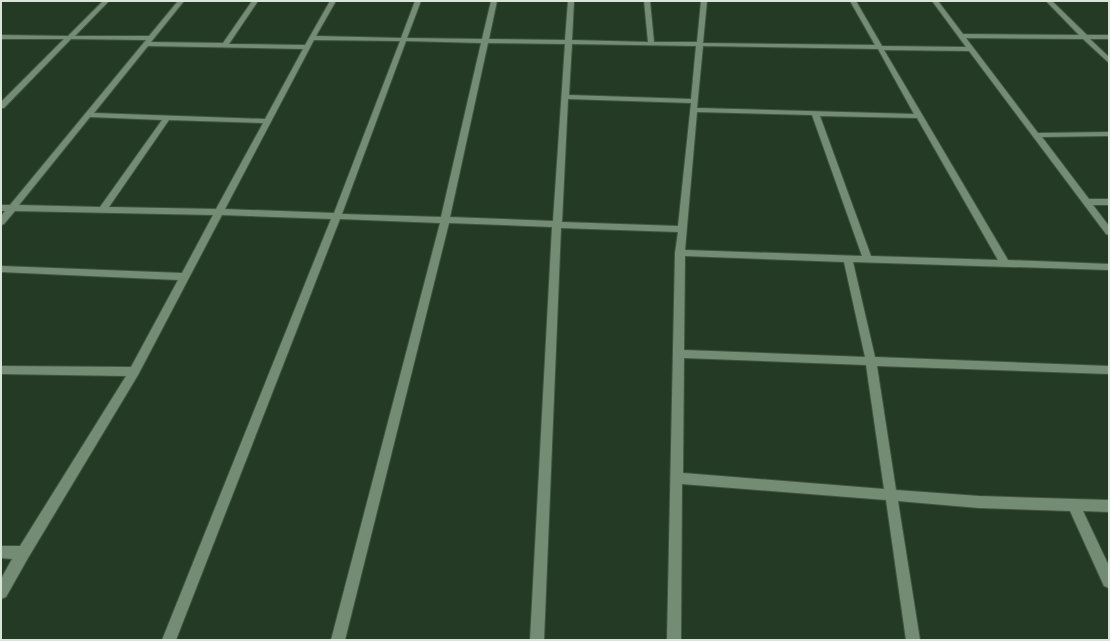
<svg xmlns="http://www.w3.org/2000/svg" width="1110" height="641" viewBox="0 0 1110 641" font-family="'Times New Roman',serif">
	<rect width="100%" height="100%" fill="#243a24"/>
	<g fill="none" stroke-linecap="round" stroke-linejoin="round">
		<defs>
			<path id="street" d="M103,1h6l-34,35h74l29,-35h6l-33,41 72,1 29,-42h6l-29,43 76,1 25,-44h6l-20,35 85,2 14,-37h6l-14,37 75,1 9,-38h6l-8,38 76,1 3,-39h6l-2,39 76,2 -4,-41h6l4,41h43l4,-41h6l-4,42 172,2 -25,-44h6l26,45 84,1 -34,-46h6l25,33 116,1 -33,-34h6l35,34h22v4h-19l19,18v6l-26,-24 -117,-1 72,95 71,-1v4l-67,1 47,62h20v6h-16l16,21v9l-3,-1 -137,-183 -85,-1 124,210 101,4v6l-256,-8 22,95 234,9v8l-232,-8 19,124 83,6 130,4v12l-26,-1 26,55v22l-5,-2 -34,-75 -91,-3 -81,-7 22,139h-14l-20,-140 -204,-16 -1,156h-14l8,-387 3,-21 -117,-4 -17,412h-14l22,-413 -103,-4 -104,417h-14l109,-417 -100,-4 -164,421h-14l169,-421 -109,-4 -84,160 -110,183 -22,39 -5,2v-20l11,-20 -11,-1v-12h19l106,-170 -125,-2v-8l130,1 47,-87 -177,-8v-6l181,7 31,-58 -198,-4 -11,13 -3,1v-9l4,-5h-4v-6h9l136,-165 -75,-1 -67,69h-3v-6l63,-63h-63v-4l67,1zM314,40l86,1 -66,172 -109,-4zM406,41l75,2 -40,174 -99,-3zM488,43l77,1 -12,177 -103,-4zM572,44l124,2 -5,53 -122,-4zM148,46l155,3 -38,70 -171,-6zM703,46l175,3 36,65 -217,-6zM568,99l123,4 -13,123 -116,-4zM697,112l115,3 50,141 -177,-6zM820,116l97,2 81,142 -127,-4zM90,117l72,3 -62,87 -81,-2zM169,120l94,3 -47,86 -107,-2zM685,256l159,6 21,95 -181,-7zM684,358l182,7 18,124 -201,-16z"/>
		</defs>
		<use href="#street" stroke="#415442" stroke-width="2"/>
		<use href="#street" fill="#748c74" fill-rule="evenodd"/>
	</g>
	<rect width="1110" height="641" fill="none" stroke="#d8e5d8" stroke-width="4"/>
</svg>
